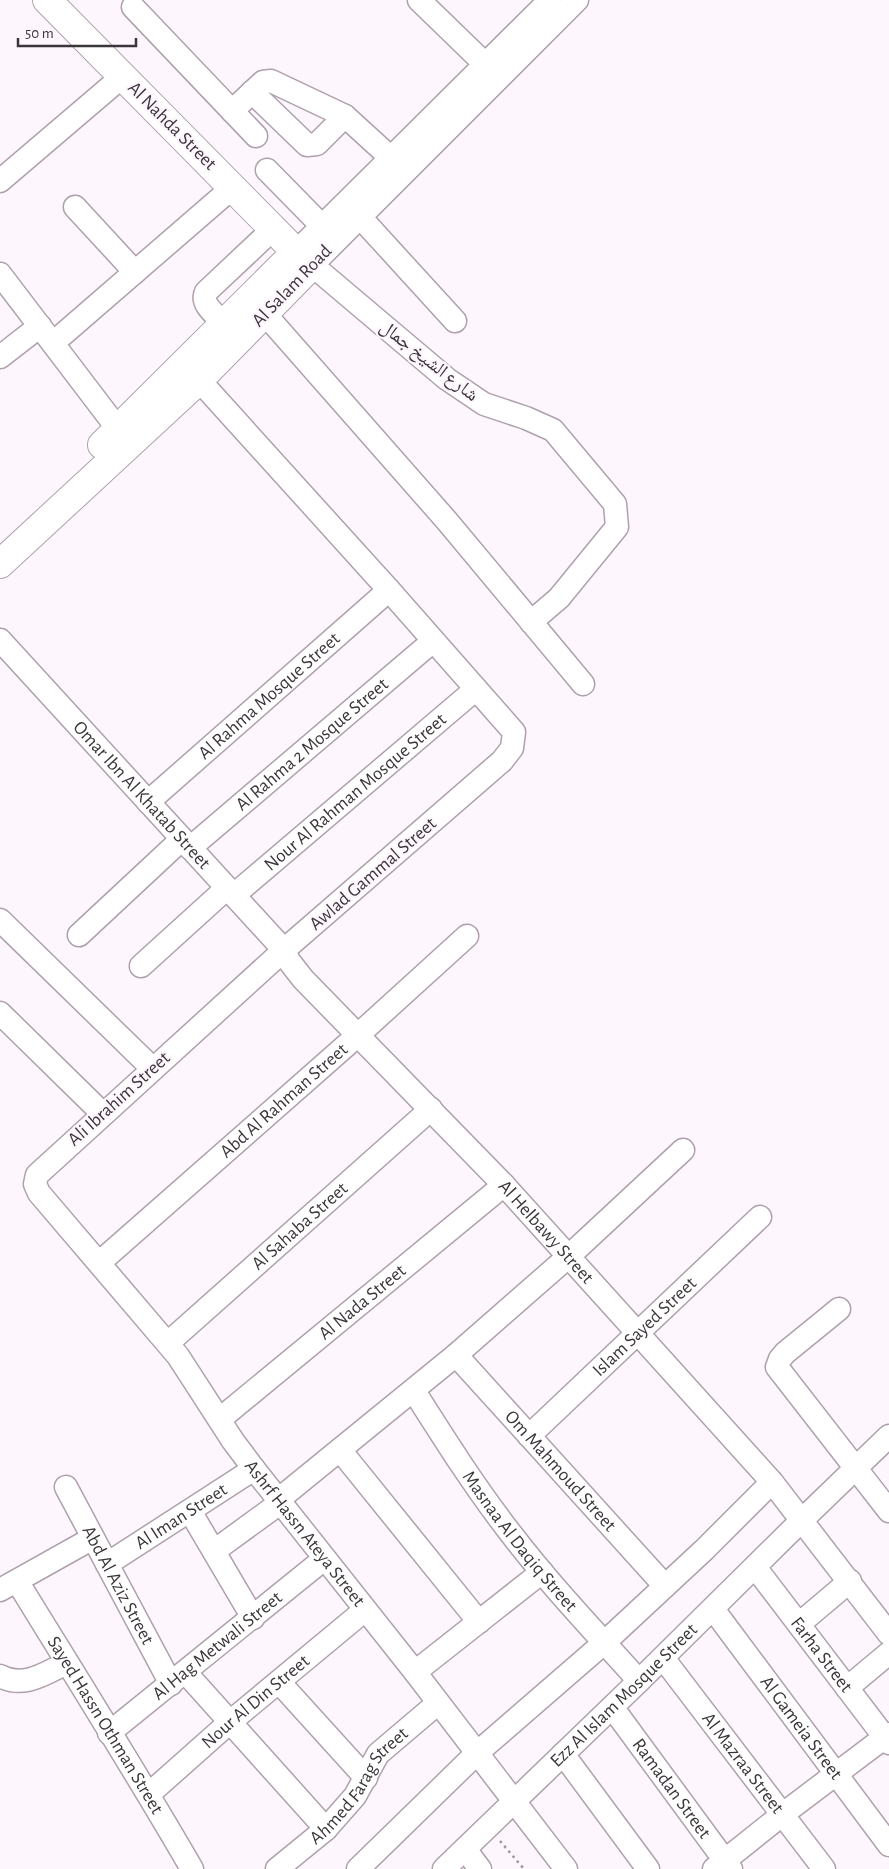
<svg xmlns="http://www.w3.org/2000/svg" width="889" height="1869" viewBox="0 0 889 1869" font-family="'Alegreya Sans','Noto Naskh Arabic',sans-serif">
	<rect width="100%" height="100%" fill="#fef6fd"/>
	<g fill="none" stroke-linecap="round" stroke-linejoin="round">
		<defs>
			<g id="minor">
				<path d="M419,0l66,64"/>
				<path d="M133,7l123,129"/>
				<path d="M252,92l55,53 10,-1 28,-28"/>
				<path d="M232,111l31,-29 8,-1 74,35 46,42"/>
				<path d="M267,170l55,56"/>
				<path d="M0,181l123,-105"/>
				<path d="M75,207l60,65"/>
				<path d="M360,217l95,104"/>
				<path d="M296,252l254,-252"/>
				<path d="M0,274l118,155"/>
				<path d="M265,314l182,207 136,163"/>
				<path d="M224,323c-8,-8 -24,-19 -18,-31l67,-63"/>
				<path d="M53,343l179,-155"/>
				<path d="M0,357l40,-31"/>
				<path id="s1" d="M199,380l190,210 125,142 -2,16 -10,13 -218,189 -247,225 -2,9 4,9 139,163 55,85 21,28 161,203 151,197"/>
				<path d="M531,622l28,-24 58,-71 -2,-23 -62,-74 -27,-12 -42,-14 -37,-25 -135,-114 265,-265"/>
				<path id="s2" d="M0,640l284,310 5,11 14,18 201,206 268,297 117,152"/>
				<path id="s3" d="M148,802l241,-212"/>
				<path id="s4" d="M190,848l243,-207"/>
				<path id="s5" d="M234,895l242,-206"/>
				<path d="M0,920l152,148"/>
				<path d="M79,935l103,-96"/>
				<path d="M141,966l86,-78"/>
				<path d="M0,1013l103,101"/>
				<path id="s6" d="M99,1263l259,-228 109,-99"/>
				<path d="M839,1309l-54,44 -5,6 -3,8 112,144"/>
				<path id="s7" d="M168,1343l263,-234"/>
				<path id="s8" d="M456,1355l209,231"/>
				<path id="s9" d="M414,1391c31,49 62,98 98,144 39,51 84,98 127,146"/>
				<path id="s10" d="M220,1419l284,-234"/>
				<path id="s11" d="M529,1436l231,-219"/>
				<path d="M340,1450l139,172"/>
				<path id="s12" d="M66,1487l105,197"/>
				<path d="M278,1500l178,-145 113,-99 114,-106"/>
				<path d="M190,1511l63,107"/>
				<path d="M214,1551l66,-48"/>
				<path id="s13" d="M107,1564l147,-95"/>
				<path id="s14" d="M755,1567l134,176"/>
				<path id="s15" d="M17,1581c59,96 119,191 175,288"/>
				<path d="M0,1590l93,-52"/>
				<path id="s16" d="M713,1609l176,236"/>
				<path d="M799,1624l51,-43"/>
				<path id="s17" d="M663,1658l161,211"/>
				<path d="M415,1672l127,-100"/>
				<path d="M186,1673l140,156"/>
				<path d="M0,1676c24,13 45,-3 67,-13"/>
				<path d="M279,1682l87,96"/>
				<path d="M847,1688l42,-35"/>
				<path id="s18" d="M612,1707l119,162"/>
				<path id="s19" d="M109,1733l215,-174"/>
				<path d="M563,1754l85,115"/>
				<path id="s20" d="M149,1794l81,-72 135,-112"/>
				<path d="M465,1849l15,20"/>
				<path id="s21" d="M277,1869l49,-40 29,-33 23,-42 60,-51"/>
				<path d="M358,1869l119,-116 128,-111 100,-93 67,-67"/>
				<path id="s22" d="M444,1869l195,-188 163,-161 87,-84"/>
				<path d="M714,1869l69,-55 106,-80"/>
			</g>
			<path id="major" d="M102,445l194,-193
				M0,564l199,-184 113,-115 -16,-13 -249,-252"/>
		</defs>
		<use href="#minor" stroke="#aea1ad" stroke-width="25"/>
		<use href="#major" stroke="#aea1ad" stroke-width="30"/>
		<path stroke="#9d979d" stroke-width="2.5" stroke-dasharray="2.5 4" stroke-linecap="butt" d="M500,1841l24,28"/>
		<use href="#minor" stroke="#fff" stroke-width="22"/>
		<use href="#major" stroke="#fff" stroke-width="28"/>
	</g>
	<g text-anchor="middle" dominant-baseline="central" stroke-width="4.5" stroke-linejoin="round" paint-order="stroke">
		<g font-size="19" fill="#3b363b" stroke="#fef6fd">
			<text transform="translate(172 126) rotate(45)">Al Nahda Street</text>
			<text transform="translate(292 286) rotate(-46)">Al Salam Road</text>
			<text transform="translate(429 361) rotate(38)">شارع الشيخ جمال</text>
			<text stroke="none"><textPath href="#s3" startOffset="161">Al Rahma Mosque Street</textPath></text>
			<text stroke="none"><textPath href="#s4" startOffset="160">Al Rahma 2 Mosque Street</textPath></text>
			<text stroke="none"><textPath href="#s5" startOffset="159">Nour Al Rahman Mosque Street</textPath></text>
			<text stroke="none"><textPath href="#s2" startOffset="210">Omar Ibn Al Khatab Street</textPath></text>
			<text transform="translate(373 874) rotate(-41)">Awlad Gammal Street</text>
			<text transform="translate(119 1099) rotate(-42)">Ali Ibrahim Street</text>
			<text stroke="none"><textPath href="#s6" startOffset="246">Abd Al Rahman Street</textPath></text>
			<text stroke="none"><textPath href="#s7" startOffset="176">Al Sahaba Street</textPath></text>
			<text stroke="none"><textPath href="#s2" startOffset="806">Al Helbawy Street</textPath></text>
			<text stroke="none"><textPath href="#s10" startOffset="184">Al Nada Street</textPath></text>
			<text stroke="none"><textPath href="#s11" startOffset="159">Islam Sayed Street</textPath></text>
			<text stroke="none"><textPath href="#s8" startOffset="156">Om Mahmoud Street</textPath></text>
			<text stroke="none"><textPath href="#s13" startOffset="88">Al Iman Street</textPath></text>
			<text stroke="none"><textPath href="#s1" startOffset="1579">Ashrf Hassn Ateya Street</textPath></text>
			<text stroke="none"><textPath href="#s9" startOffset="184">Masnaa Al Daqiq Street</textPath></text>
			<text stroke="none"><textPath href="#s12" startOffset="111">Abd Al Aziz Street</textPath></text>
			<text stroke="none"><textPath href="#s19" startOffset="139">Al Hag Metwali Street</textPath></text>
			<text stroke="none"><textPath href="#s14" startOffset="110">Farha Street</textPath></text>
			<text stroke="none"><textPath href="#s22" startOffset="250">Ezz Al Islam Mosque Street</textPath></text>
			<text stroke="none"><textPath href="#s20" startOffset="141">Nour Al Din Street</textPath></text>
			<text stroke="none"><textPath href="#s15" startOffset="169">Sayed Hassn Othman Street</textPath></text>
			<text stroke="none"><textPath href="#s16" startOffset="148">Al Gameia Street</textPath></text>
			<text stroke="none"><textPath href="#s17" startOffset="132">Al Mazraa Street</textPath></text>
			<text stroke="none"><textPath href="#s21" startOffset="118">Ahmed Farag Street</textPath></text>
			<text stroke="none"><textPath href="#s18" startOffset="101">Ramadan Street</textPath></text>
		</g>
	</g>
	<path d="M18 38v8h118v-8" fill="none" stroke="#3b363b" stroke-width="2.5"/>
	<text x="25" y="38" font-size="15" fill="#3b363b" stroke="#fef6fd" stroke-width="4" paint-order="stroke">50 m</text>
</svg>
